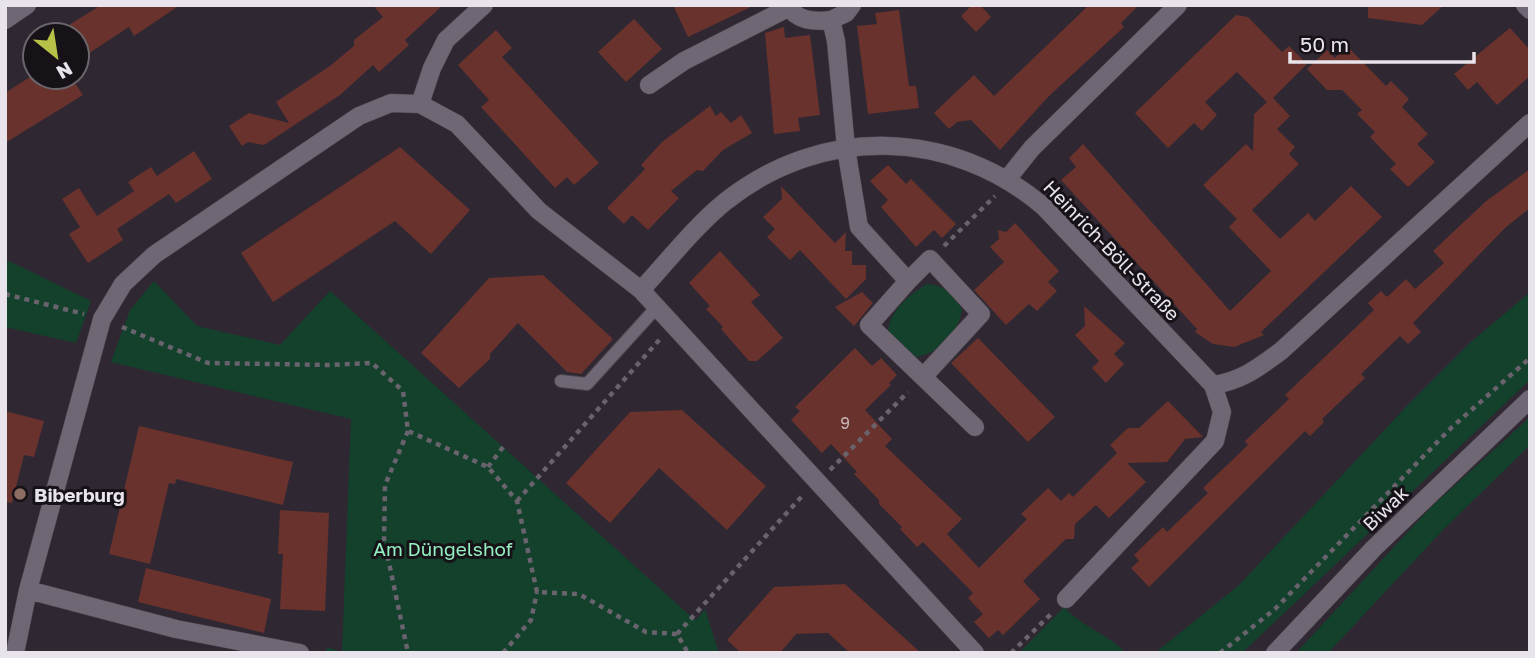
<svg xmlns="http://www.w3.org/2000/svg" width="1535" height="658" viewBox="0 0 1535 658" font-family="'Golos Text',sans-serif">
	<rect width="100%" height="100%" fill="#2f2833"/>
	<path fill="#13412c" d="M9,261l82,40 -15,42 -71,-16v-63z
		M154,281l43,45 83,19 50,-54 357,322 9,7 9,-11 14,44h-393l1,-6 15,5 9,-233 -240,-57 19,-52z
		M927,284c17,1 26,10 35,25 -2,23 -26,48 -50,48l-24,-25c2,-22 21,-37 39,-48z
		M1530,292v88l-288,273h-87l83,-67 168,-179 66,-66z
		M1530,417v28l-87,85 -115,123h-32l135,-146z
		M1064,607c18,20 44,27 62,46h-107z"/>
	<path fill="#69322c" d="M101,5h79l-46,31 -5,-9 -52,34v-26h-24z
		M373,5h70l-38,35 4,5 -30,27 -6,-7 -33,30 -76,50 -16,-3 -6,4 -13,-20 20,-13 40,10 -13,-21 54,-36 24,-20v-6l29,-23z
		M673,5h82l-67,32z
		M972,5h8l11,12 -15,15 -15,-16z
		M1089,5h50l-18,18 3,4 -76,70 -48,53 -29,-30 -14,2 -8,7 -15,-16 40,-38 20,21z
		M1368,5h76l-22,20 -54,-7z
		M899,10l10,76h7l3,22 -51,6 -11,-88 20,-2 -2,-11z
		M1236,15l12,2 34,35 7,-6 18,18 -34,34 17,18 -13,13 18,18 -6,7 10,10 -47,46 28,29 28,-26 7,8 36,-35 31,31 -121,115 3,3 -30,12 -21,-3 -18,-12 2,-3 -136,-149 15,-13 -7,-9 14,-14 147,167 41,-40 -42,-44 8,-8 -34,-34 43,-41 7,7 1,-37 13,-12 -30,-30 -32,30 12,13 -15,16 -8,-8 -26,25 -33,-35z
		M634,19l28,30 -36,33 -28,-30z
		M784,27l1,11 25,-3 10,80 -22,3 2,13 -26,3 -9,-101z
		M1510,28l20,22v26l-33,29 -20,-23 -9,8 -14,-16z
		M496,30l16,18 -10,9 97,106 -25,22 -7,-8 -12,11 -74,-81 8,-7 -31,-35z
		M1347,46l39,40 5,-5 18,18 -7,8 26,27 -11,10 18,18 -27,25 -18,-18 6,-5 -26,-27 5,-5 -18,-18 5,-4 -20,-20h-15l-20,-21 20,-19 8,8z
		M30,77h41l12,18 -78,48v-50z
		M710,106l6,10 5,-4 10,11 10,-8 11,18 -29,17 -20,21 -6,-1 -26,21 8,7 -31,32 -16,-15 -8,9 -17,-16 38,-39 -4,-4 21,-23z
		M400,147l70,63 -39,44 -36,-33 -122,81 -32,-49z
		M194,151l18,28 -36,24 -7,-9 -52,35 6,11 -35,23 -19,-29 11,-7 -18,-28 17,-11 18,28 37,-25 -6,-9 23,-15 6,9z
		M888,165l18,19 5,-5 45,45 -14,14 -8,-8 -18,17 -35,-40 7,-7 -18,-19z
		M1530,169v39l-24,19 -93,96 8,9 -13,12 -8,-8 -39,38 4,4 -43,41 2,3 -14,14 -5,-5 -156,156 -18,-19 8,-7 -5,-6 29,-28 4,5 41,-39 -5,-5 45,-43 -3,-4 44,-42 -4,-4 89,-85 -6,-7 13,-12 6,6 19,-18 9,10 29,-26 -11,-12 52,-49z
		M781,186l54,57 11,-11 -1,19h7v14h14v14l-20,20 -46,-49 -10,10 -23,-23 8,-8 -12,-12 19,-18z
		M1015,223l44,48 -11,11 9,9 -20,20 -8,-7 -23,21 -32,-35 30,-28 -14,-15 9,-8 -1,-9 8,2z
		M720,251l40,44 -9,7 32,36 -26,23h-8l-28,-32 2,-2 -17,-18 4,-3 -21,-23z
		M543,275l70,64 -32,35 -14,-2 -49,-49 -28,31v5l-31,29 -38,-35 68,-75z
		M862,292l11,11 -19,23 -19,-19z
		M1084,306l41,37 -11,11 10,10 -18,19 -14,-15 7,-7 -24,-26 10,-9z
		M978,338l77,79 -27,25 -77,-79z
		M855,348l17,18 9,-8 16,17 -8,8 2,2 -26,25 27,29 -7,7 77,73 -15,15 32,34 48,-49 -6,-5 27,-26 13,13 8,-8 4,4 44,-44 -7,-8 18,-17h11l29,-27 35,36 -18,2 -18,23 -40,1 19,19 -37,36 -13,-13 -21,19 -1,15h-8l-43,42 17,18 -37,36 -5,-5 -9,8 -15,-16 9,-8 -15,-16 5,-5 -50,-51 -6,5 -17,-18 2,-2 -23,-23v-4l-25,-26 3,-2 -26,-28 -9,9 -31,-33 9,-9 -5,-4z
		M682,410l84,76 -39,44 -68,-62 -49,55 -44,-40 64,-71z
		M5,411l39,10 -10,36 -10,-2 -12,48 -7,-1z
		M139,426l154,36 -10,43 -107,-26 -1,5 -6,-1 -19,81 -41,-10z
		M280,510l49,3 -4,98 -45,-2 3,-55h-5z
		M146,568l125,31 -7,34 -126,-31z
		M845,584l76,69h-71l-22,-20 -32,1 -16,19h-39l-14,-13 47,-53z"/>
	<g fill="none" stroke-linecap="round" stroke-linejoin="round">
		<defs>
			<path id="service" d="M561,381l26,3 70,-77"/>
			<path id="minor" d="M787,5c10,16 26,17 44,15l5,21 10,107 13,79 49,54 22,-22 51,55 -58,63
				M1525,5l5,5
				M5,20l22,-15
				M831,20l15,-7 6,-8
				M649,85l35,-24 104,-53
				M420,104l12,-36 14,-28 38,-35
				M1008,178l24,-30 146,-143
				M908,281l-39,44 106,102
				M641,290c27,-29 54,-64 85,-89 96,-76 226,-73 318,6l169,178 9,27 -7,29 -149,158
				M1213,385c28,-4 45,-17 68,-34l249,-228
				M28,590l148,39 124,24
				M15,653l13,-63 74,-271 21,-35 31,-29 205,-139 32,-13 29,1 37,20 82,87 102,79 334,363"/>
			<path id="tertiary" d="M1275,653l99,-105 156,-149"/>
		</defs>
		<use href="#service" stroke="#49444d" stroke-width="14"/>
		<use href="#minor" stroke="#49444d" stroke-width="19"/>
		<use href="#tertiary" stroke="#49444d" stroke-width="19"/>
		<path stroke="#69636d" stroke-width="4.5" stroke-dasharray="5 5" stroke-linecap="butt" d="M944,246l51,-50
			M5,294l79,20
			M122,327l86,36 121,2 43,-2 31,28 5,40 80,36 29,34 20,91 42,2 67,38 31,2 11,19
			M408,431l-23,54 -1,54 24,114
			M488,467l18,-24
			M830,470l78,-78
			M517,501l144,-163
			M677,634l126,-139
			M503,653l28,-33 6,-28
			M1011,653l42,-41
			M1220,653l55,-44 176,-181 79,-70"/>
		<use href="#service" stroke="#6f6773" stroke-width="12"/>
		<use href="#minor" stroke="#6f6773" stroke-width="18"/>
		<use href="#tertiary" stroke="#6f6773" stroke-width="18"/>
	</g>
	<circle fill="#8d6e63" stroke="#161217" stroke-width="2.5" cx="20" cy="494" r="7"/>
	<g text-anchor="middle" dominant-baseline="central" stroke-width="6" stroke-linejoin="round" paint-order="stroke">
		<g font-size="16" fill="#c9b8bb">
			<text x="845" y="423">9</text>
		</g>
		<g font-size="19" fill="#e9e4eb" stroke="#161217">
			<text transform="translate(1112 250) rotate(46)">Heinrich-Böll-Straße</text>
			<text transform="translate(1385 508) rotate(-44)">Biwak</text>
		</g>
		<g font-size="19" font-weight="bold" fill="#e9e4eb" stroke="#161217" text-anchor="start">
			<text x="34" y="494">Biberburg</text>
		</g>
		<g font-size="19" fill="#94efc1" stroke="#161217">
			<text x="443" y="548">Am Düngelshof</text>
		</g>
	</g>
	<rect width="1535" height="658" fill="none" stroke="#e9e4eb" stroke-width="14"/>
	<g transform="translate(56 56) rotate(150)"><circle r="33" fill="#161217" stroke="#6a666c" stroke-width="2"/>
	<path d="M0-5L12 26L0 18L-12 26Z" fill="#b8c147"/>
	<text y="-10" font-size="19" font-weight="bold" text-anchor="middle" fill="#e9e4eb">N</text>
	</g>
	<path d="M1290 52v10h184v-10" fill="none" stroke="#e9e4eb" stroke-width="3.5"/>
	<text x="1300" y="52" font-size="21" fill="#e9e4eb" stroke="#161217" stroke-width="5" paint-order="stroke">50 m</text>
</svg>
